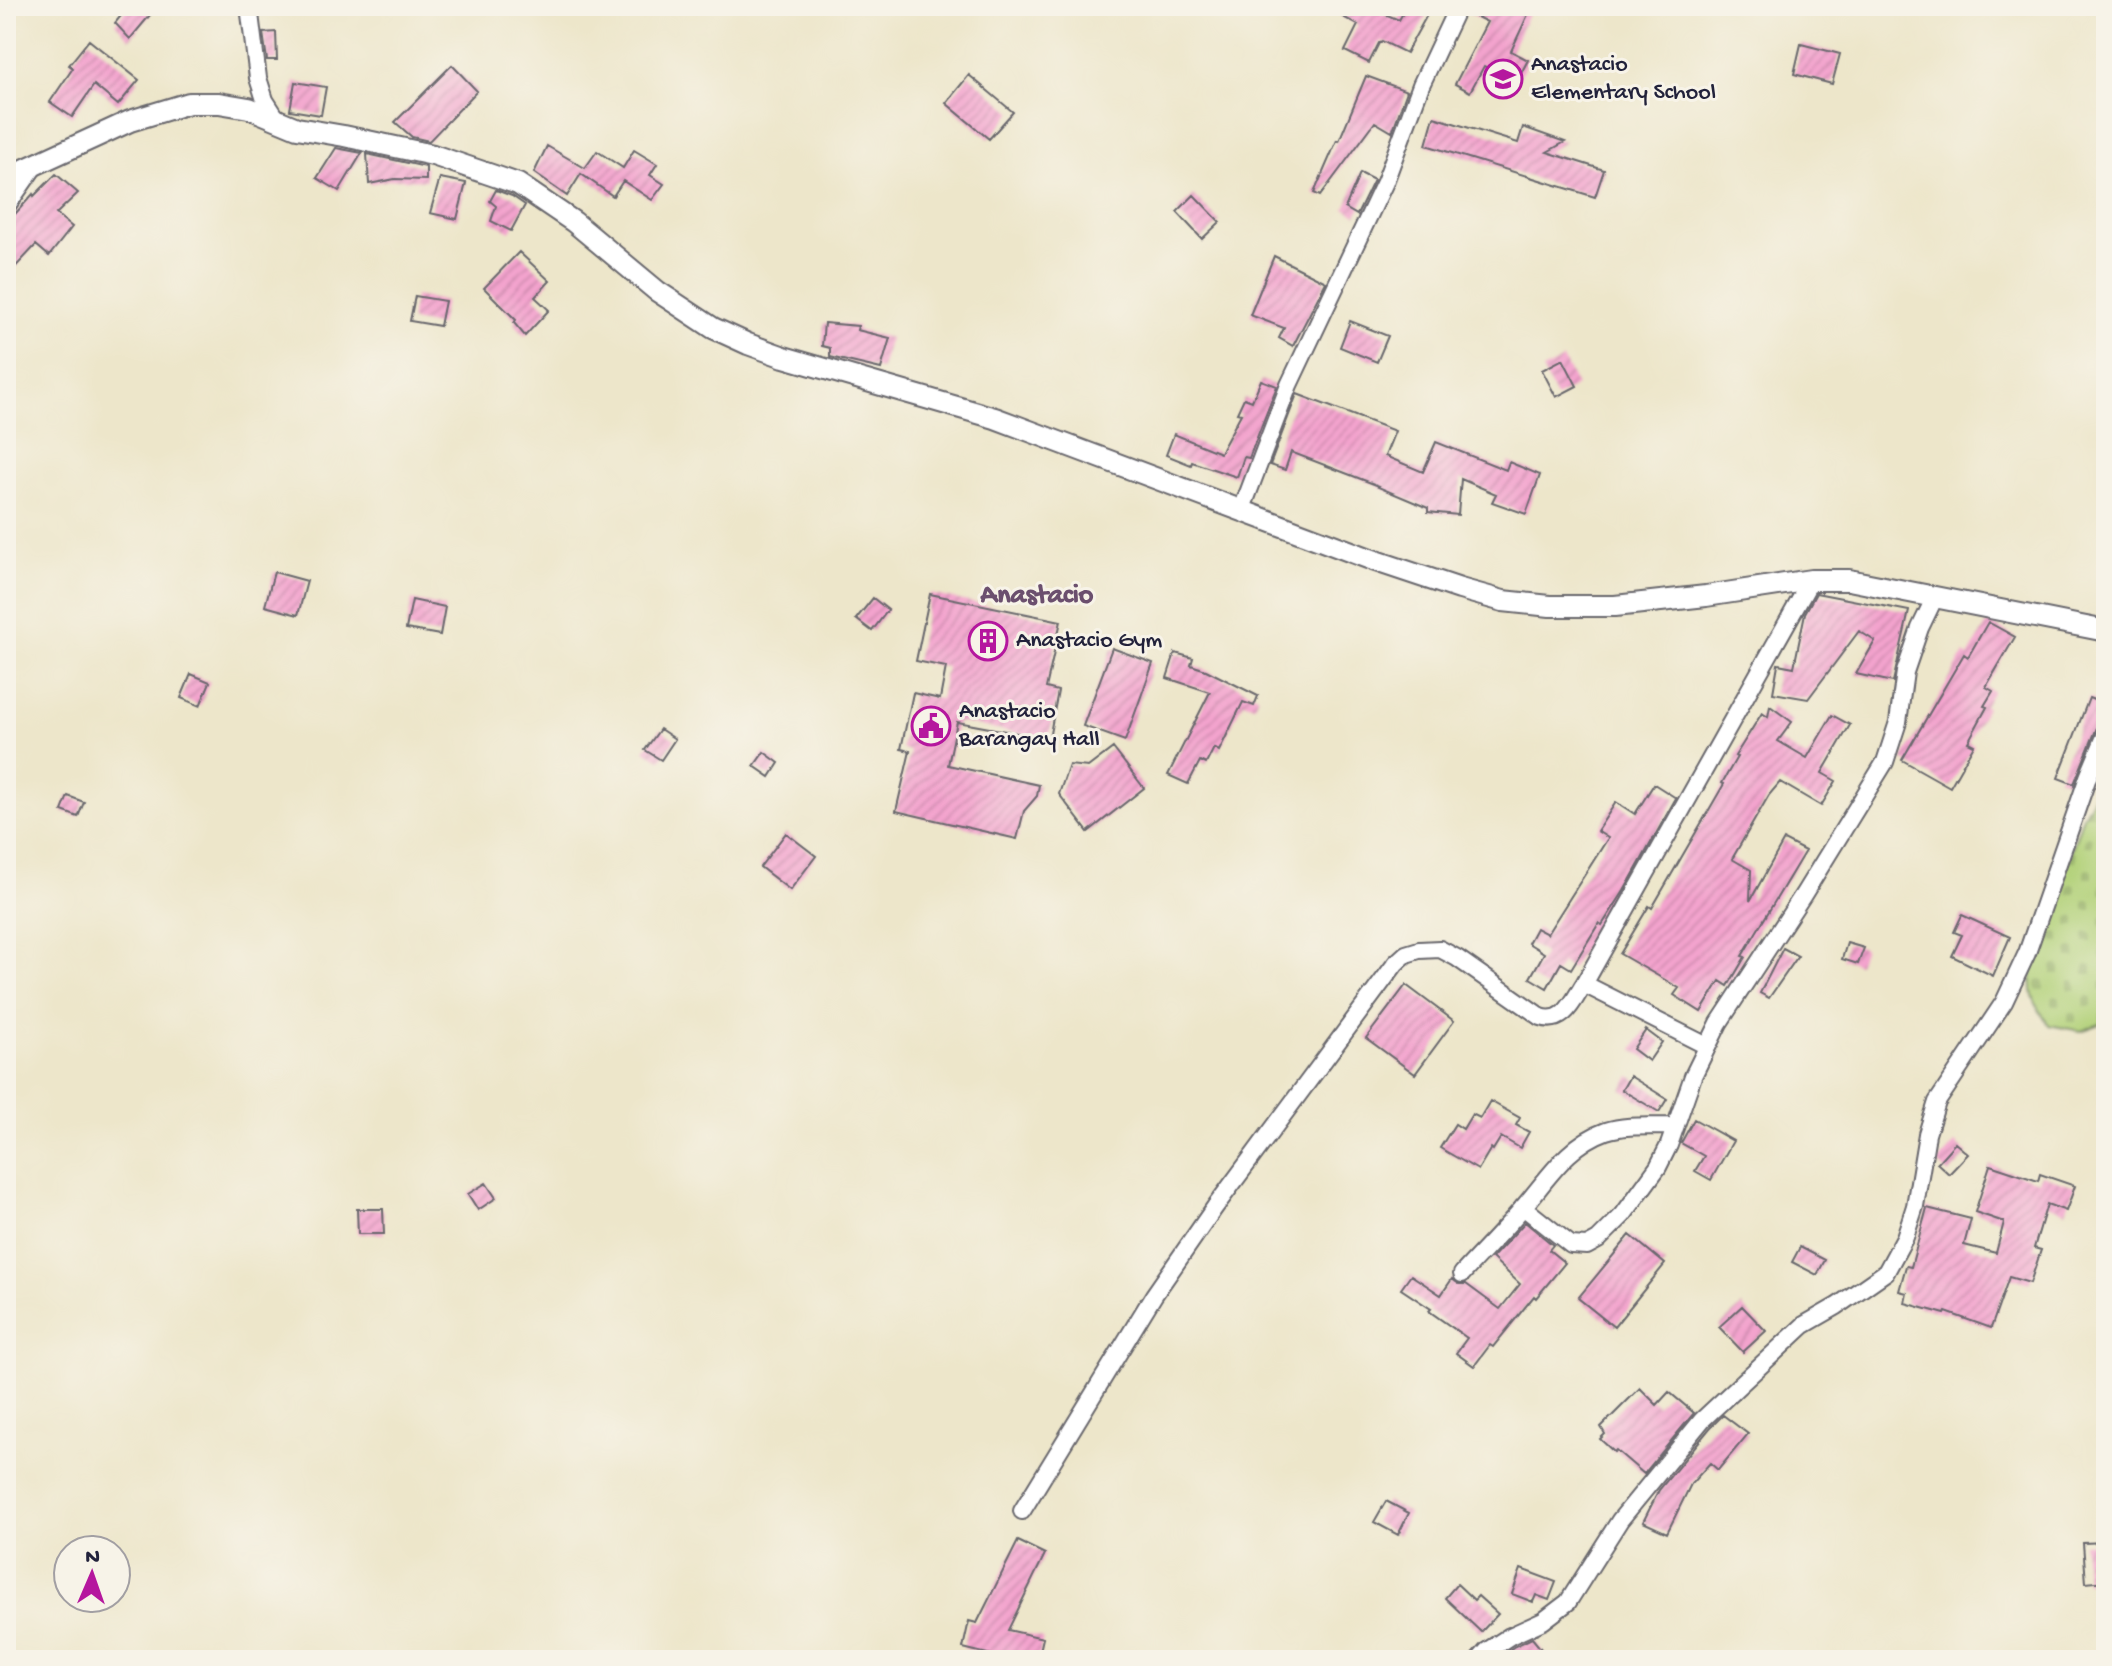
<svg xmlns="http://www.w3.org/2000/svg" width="2112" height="1666" viewBox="0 0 2112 1666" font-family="'Gochi Hand',sans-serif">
	<defs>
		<pattern id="cemetery-stones" width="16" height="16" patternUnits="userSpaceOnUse" patternTransform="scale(2)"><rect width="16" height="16" fill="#b2d179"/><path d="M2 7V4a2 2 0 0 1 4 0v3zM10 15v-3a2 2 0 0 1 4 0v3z" fill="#99b36a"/></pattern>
		<pattern id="building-hatch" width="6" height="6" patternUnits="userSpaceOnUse" patternTransform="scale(2)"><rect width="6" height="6" fill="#f3a3cd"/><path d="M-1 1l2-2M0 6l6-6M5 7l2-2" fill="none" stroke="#d08cb1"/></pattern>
	</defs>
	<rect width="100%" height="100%" fill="#f7f3e8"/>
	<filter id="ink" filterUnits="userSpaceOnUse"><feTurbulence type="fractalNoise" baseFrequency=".0125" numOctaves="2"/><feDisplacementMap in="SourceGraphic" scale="16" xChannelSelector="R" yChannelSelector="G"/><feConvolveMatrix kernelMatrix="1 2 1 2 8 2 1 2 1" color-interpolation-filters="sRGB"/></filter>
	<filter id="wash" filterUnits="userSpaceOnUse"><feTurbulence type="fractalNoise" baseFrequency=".006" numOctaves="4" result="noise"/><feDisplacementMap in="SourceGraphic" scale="32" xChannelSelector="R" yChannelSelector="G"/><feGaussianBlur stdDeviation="1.8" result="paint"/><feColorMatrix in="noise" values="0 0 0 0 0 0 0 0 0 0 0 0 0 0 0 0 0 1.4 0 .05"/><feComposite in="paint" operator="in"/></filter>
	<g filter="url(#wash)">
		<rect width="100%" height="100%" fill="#ede6ca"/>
		<path fill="url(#cemetery-stones)" stroke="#6a7a5a" stroke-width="2" d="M2106,773v249l-25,9 -32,-6c-18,-25 -21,-36 -14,-66l48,-143z"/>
		<g id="blocks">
			<path fill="url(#building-hatch)" d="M129,6h11l10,9 -20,24 -15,-16z
				M1323,6h43l33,14 8,-14h25l-26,47 -24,-12 -1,2h-2l-10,20 -24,-12 13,-26z
				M1469,6h63l-21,45 17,9 -12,23 -32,-17 -14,26 -15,-8 32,-62 -20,-10z
				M276,32l1,28h-10l-4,-27z
				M89,40l50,40 -21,25 -24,-20 -22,32 -22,-15 23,-34 -4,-3z
				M1801,44l39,10 -8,30 -38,-10z
				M452,65l25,26 -48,50 -17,-4 -17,-15z
				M969,75l44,37 -24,27 -43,-36z
				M1366,76l41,15 -15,41 -17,-10 -55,74 -6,-3 23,-53 2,1z
				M295,82l31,5 -5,28 -31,-5z
				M1434,117l84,26 5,-16 42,15 -18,10 57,18 -9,27 -169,-52z
				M547,146l38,22 12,-17 26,17 11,-18 23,14 -7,11 14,9 -12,16 -29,-19 -10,15 -32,-22 -14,22 -33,-23z
				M336,148l26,5 -23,38 -22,-13z
				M367,154l59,13v13l-31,-1 -26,5z
				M1360,173l14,7 -17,35 -12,-7z
				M56,174l22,19 -22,21 16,13 -23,29 -13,-11 -30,32v-53l27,-30 1,2z
				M440,178l26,5 -9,36 -27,-6z
				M496,190l16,6 13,9 -14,26 -20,-10 5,-15 -6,-5z
				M1194,195l26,27 -18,17 -25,-27z
				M519,252l31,29 -15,16 14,13 -24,26 -11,-13 2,-3 -32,-32z
				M1274,256l52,26 -33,64 -14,-8 5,-10 -34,-13z
				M415,296l30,5 -5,25 -30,-5z
				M1350,321l38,15 -11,26 -37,-15z
				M824,323l34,3 -1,4 33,8 -9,31 -51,-12v-9l-8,-2z
				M1563,359l14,27 -21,11 -14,-27z
				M1261,380l16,6 -28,72 -5,-1 -7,20 -45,-15 -1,3 -25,-10 8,-21 46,19 21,-39 -4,-1 7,-15 8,3z
				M1297,394l98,37 -10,25 38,16 13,-30 70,28 3,-8 31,13 -14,39 -34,-12 4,-8 -35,-15 -3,36 -30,-3v-4l-50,-21 1,-1 -88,-34 -6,18 -15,-5z
				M274,572l33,9 -9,34 -33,-9z
				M1816,593l93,18 -16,71 -37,-8 19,-33 -16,-10 -51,68 -35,-6 5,-29 16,3 11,-54z
				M930,594l131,27 -15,67 12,3 -9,48 -92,-17 -9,43 91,20 -2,11 -13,15 -7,28 -121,-28 14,-60 -9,-2 12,-56 27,6 6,-32 -30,-6z
				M873,598l15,12 -16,21 -16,-12z
				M412,600l33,7 -5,28 -34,-6z
				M1988,622l27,15 -29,50 7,4 -9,15 3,1 -19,35 6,3 -24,42 -48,-27 62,-106 4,3z
				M1112,648l41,15 -28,78 -42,-15z
				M1175,653l18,5 -2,7 15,5 52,26 -4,10 -11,-4 -24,49 -5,-3 -8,16 -6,-3 -12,23 -20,-9 42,-83 -43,-14z
				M191,674l19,8 -10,24 -19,-8z
				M2089,698l17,7v5l-10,20 -22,54 -16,-6z
				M1770,706l22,16 -14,19 29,17 25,-43 18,10 -28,48 14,8 -15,25 -41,-24 -11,13 -37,64 19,11 -1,31 34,-61 21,11 -63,105 3,1 -17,29 -8,-5 -19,31 -27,-17 5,-7 -59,-34 29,-48 3,2 72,-124 -2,-1 15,-26 -2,-1 27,-43 6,4z
				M660,729l15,10 -14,21 -16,-10z
				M1113,748l31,40 -56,44 -29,-38 10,-29 19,2z
				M764,752l15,11 -9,14 -16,-11z
				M1654,784l22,14 -52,93 -22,34 -3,-2 -28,46 -10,-6 -14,25 -17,-10 14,-25 -16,-10 8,-15 11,6 61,-96 -11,-7 19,-29 19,12z
				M68,796l16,6 -6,15 -16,-6z
				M786,833l30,23 -26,34 -30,-23z
				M1962,915l48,22 -17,39 -41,-20 10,-21 -8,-3z
				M1847,943l17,5 -6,16 -16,-5z
				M1783,948l15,8 -29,42 -9,-5z
				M1406,985l48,36 -39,53 -49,-36z
				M1646,1030l16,12 -13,19 -16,-12z
				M1630,1076l37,23 -8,13 -37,-22z
				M1490,1101l30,17 -4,7 13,7 -9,16 -19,-11 -8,13 -2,-2 -13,22 -38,-22 15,-24 8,5 9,-15 8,4z
				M1694,1119l39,22 -22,39 -16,-9 9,-15 -23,-13z
				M1955,1143l13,11 -19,20 -12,-11z
				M1990,1165l48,16 2,-7 35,12 -9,25 -19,-7 -13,44 7,2 -11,33 -21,-6 -18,51 -45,-16 -1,2 -40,-11 2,-10 -8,-2 7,-25 5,1 16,-59 44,11 -7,26 32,8 8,-31 -29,-10z
				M486,1183l10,15 -18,12 -10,-16z
				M357,1209h26l1,25h-26z
				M1525,1222l28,23 -4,5 16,13 -29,35 -2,-2 -41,51 -3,-2 -16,21 -18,-13 11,-15 -38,-27 2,-2 -30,-20 10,-14 30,20 11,-16 7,5h7l34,25 20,-25 -28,-26z
				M1630,1235l35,29 -51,63 -36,-29z
				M1800,1247l25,13 -8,15 -25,-13z
				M1742,1306l24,25 -23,21 -24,-25z
				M1640,1388l17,17 12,-13 25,21 -50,61 -28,-24 -2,2 -14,-13 5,-5 -4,-7z
				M1723,1415l25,19 -30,36 -8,-7 -19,21 -24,49 -24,-11 16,-32 51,-62z
				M1386,1501l23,12 -11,22 -24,-13z
				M1018,1541l27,13 -37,76 35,8 -5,22h-26l-49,-12 6,-27 8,2z
				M2106,1542v39l-20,2 -3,-40z
				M1521,1569l35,13 -7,18 -13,-5 -3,7 -21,-8z
				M1457,1584l17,16 4,-4 20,18 -17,18 -36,-34z
				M1532,1638l18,22h-56l21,-14z"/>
		</g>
	</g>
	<g filter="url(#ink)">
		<use href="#blocks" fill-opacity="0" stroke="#69676d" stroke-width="2"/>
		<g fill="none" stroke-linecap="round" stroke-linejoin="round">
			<defs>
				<path id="minor" d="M249,6l9,72 7,22 14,22
					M6,207l28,-40
					M1242,509l47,-124 96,-203 36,-97 37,-79
					M1584,984l123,62
					M1523,1207l48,38 16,1 11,-6 25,-25 35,-48 11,-22 24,-69 26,-53 84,-128 82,-133 13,-40 7,-50 15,-44 15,-31
					M1462,1274c21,-23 43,-45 63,-69 24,-28 44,-61 81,-74 21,-7 46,-4 68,-5
					M1022,1511l132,-216 61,-88 181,-244 10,-9 13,-4 21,-1 17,9 84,59c23,8 32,-16 43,-33l227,-404
					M1479,1660l8,-9 23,-15 33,-15 25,-19 52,-82 82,-100 102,-95 33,-19 49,-34 19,-35 10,-31 12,-72 10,-32 67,-100 23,-49 61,-176 18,-43"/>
				<path id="tertiary" d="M6,178l124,-57 59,-18h30l30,5 48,20 47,8 89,19 85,29 56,38 83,69 56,37 35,16 36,13 211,61 378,142 87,29 43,12 47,5h65l91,-10 105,-16h38l257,51"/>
			</defs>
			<use href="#minor" stroke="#69676d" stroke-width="20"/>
			<use href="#tertiary" stroke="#69676d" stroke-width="24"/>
			<use href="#minor" stroke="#fff" stroke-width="16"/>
			<use href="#tertiary" stroke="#fff" stroke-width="20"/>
		</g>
	</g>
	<defs>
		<symbol id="school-ring" viewBox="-11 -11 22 22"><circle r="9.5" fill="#f7f3e8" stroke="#b5179e" stroke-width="1.5"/><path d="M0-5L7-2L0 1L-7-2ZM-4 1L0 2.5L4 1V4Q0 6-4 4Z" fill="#b5179e"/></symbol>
		<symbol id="building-ring" viewBox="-11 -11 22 22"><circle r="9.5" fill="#f7f3e8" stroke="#b5179e" stroke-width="1.5"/><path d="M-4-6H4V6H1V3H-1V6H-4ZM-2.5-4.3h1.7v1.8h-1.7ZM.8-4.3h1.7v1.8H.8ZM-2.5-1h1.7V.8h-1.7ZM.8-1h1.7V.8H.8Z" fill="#b5179e"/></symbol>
		<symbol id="civic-ring" viewBox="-11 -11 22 22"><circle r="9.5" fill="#f7f3e8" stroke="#b5179e" stroke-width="1.5"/><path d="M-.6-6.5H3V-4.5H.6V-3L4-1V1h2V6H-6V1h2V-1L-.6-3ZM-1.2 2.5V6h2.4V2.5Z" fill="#b5179e"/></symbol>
	</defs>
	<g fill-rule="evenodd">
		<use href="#school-ring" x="1481" y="57" width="44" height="44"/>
		<use href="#building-ring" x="966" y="619" width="44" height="44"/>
		<use href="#civic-ring" x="909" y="704" width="44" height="44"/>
	</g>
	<g text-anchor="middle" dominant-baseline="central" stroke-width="6" stroke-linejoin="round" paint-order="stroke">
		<g font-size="24" fill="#22223b" stroke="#f7f3e8" text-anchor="start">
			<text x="1531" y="65">Anastacio<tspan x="1531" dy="28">Elementary School</tspan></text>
			<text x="1016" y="641">Anastacio Gym</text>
			<text x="959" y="712">Anastacio<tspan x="959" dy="28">Barangay Hall</tspan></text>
		</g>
		<g font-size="28" font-weight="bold" fill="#6b4f6e" stroke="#f7f3e8">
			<text x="1037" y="596">Anastacio</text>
		</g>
	</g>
	<rect width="2112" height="1666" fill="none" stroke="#f7f3e8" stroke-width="32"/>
	<g transform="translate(92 1574) rotate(2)"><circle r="38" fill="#f7f3e8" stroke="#a29fa3" stroke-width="2"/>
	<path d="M0-6L14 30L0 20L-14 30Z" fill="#b5179e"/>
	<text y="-12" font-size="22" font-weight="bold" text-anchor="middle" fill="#22223b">N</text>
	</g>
</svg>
